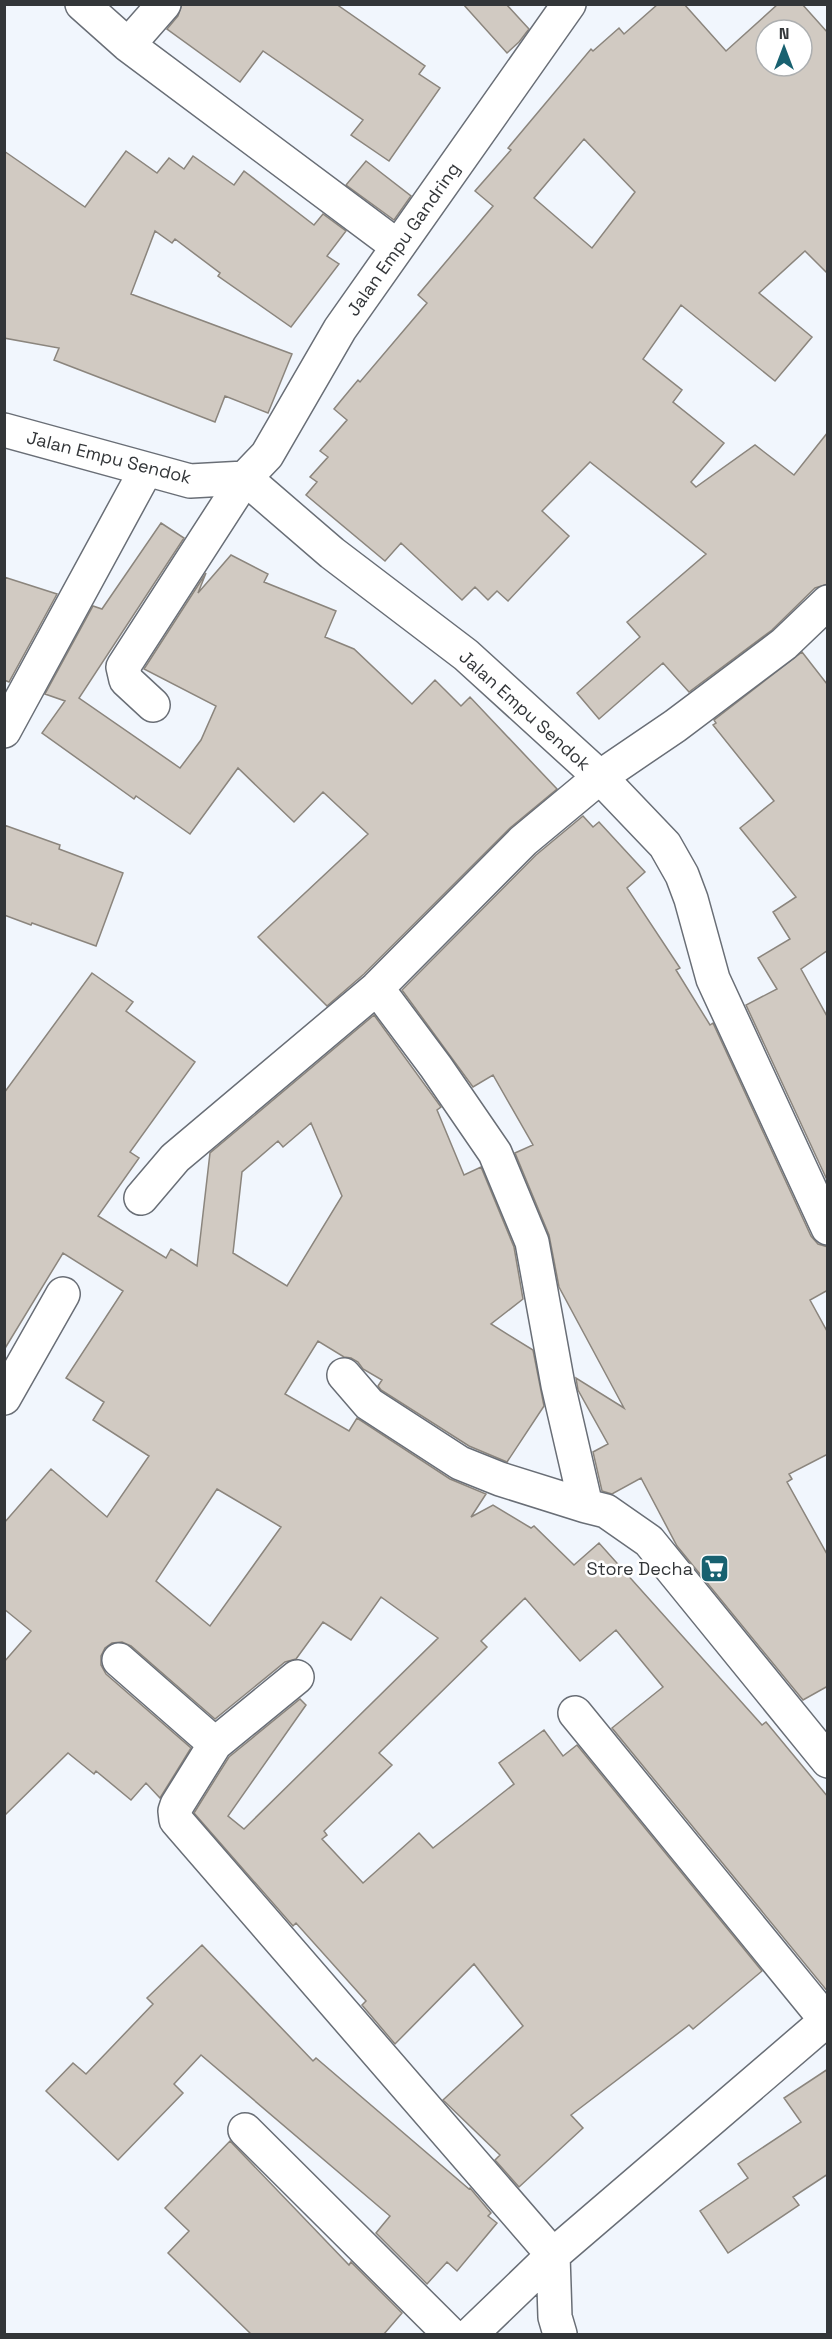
<svg xmlns="http://www.w3.org/2000/svg" width="832" height="2339" viewBox="0 0 832 2339" font-family="'Space Grotesk',sans-serif">
	<rect width="100%" height="100%" fill="#f1f6fd"/>
	<path fill="#d1cac2" stroke="#8b857d" stroke-width="1.5" fill-rule="evenodd" d="M182,4h154l89,62 -6,8 21,14 -51,73 -38,-26 12,-15 -100,-69 -23,31 -73,-53 11,-13z
		M463,4h43l23,25 -10,13 -12,11z
		M658,4h26l42,47 52,-47h24l26,29v241l-23,-23 -46,42 53,44 -37,44 -94,-76 -38,54 39,31 -9,12 51,41 -33,39 5,5 59,-42 39,30 34,-43v152l-13,4 -43,42 -83,62 -26,-29 -64,56 -22,-26 63,-56 -13,-15 79,-68 -116,-92 -48,49 27,25 -61,65 -11,-10 -9,9 -13,-13 -13,13 -61,-57 -16,18 -79,-66 11,-13 -7,-5 18,-20 -8,-6 27,-31 -13,-11 24,-29 2,2 67,-79 -9,-8 75,-89 -18,-15 36,-41 -3,-2 83,-99 2,2 26,-23 5,6zM766,30h36v36h-36zM584,139l51,53 -43,56 -58,-50z
		M4,151l81,56 41,-56 31,22 12,-15 15,11 9,-13 41,29 10,-14 70,54 9,-11 23,17 -19,25 12,8 -48,63 -73,-51 2,-3 -45,-34 -3,4 -17,-12 -24,63 161,60 -24,59 -43,-17 -10,26 -161,-62 5,-12 -55,-10z
		M366,161l45,35 -17,24 -48,-35z
		M161,523l23,15 -105,160 101,70 21,-28 15,-34 -72,-37 62,-96 -8,20 33,-38 37,19 -4,8 72,29 -11,26 29,12 58,55 23,-24 26,26 9,-9 87,92 -47,39 -146,146 -37,32 -69,-69 110,-103 -45,-42 -29,30 -56,-54 -48,66 -54,-38 -2,3 -92,-66 23,-32 -20,-7 48,-88 9,3z
		M4,577l53,17 -48,88 -5,-2z
		M802,652l25,32 1,266 -27,19 27,49v164l-82,-177 31,-16 -19,-31 32,-19 -17,-27 23,-15 -56,-69 34,-27 -61,-76 3,-2 -2,-3z
		M583,816l10,11 6,-5 46,50 -18,16 53,80 -4,2 34,55 3,-2 98,213 7,8 10,3v43l-18,10 18,33v121l-39,20 3,5 -5,3 41,74v130l-25,14 -126,-154 -36,-68 -29,16 -10,-3 -9,-39 15,-8 -30,-54 -2,-12 48,30 -65,-121 -10,-52 -34,-82 18,-8 -40,-70 -20,12 -71,-97 134,-135z
		M4,825l56,20 -1,4 64,24 -27,73 -64,-23 -1,2 -27,-10z
		M92,973l41,29 -7,9 69,51 -65,90 9,6 -41,58 68,42 5,-9 26,17 13,-113 164,-138 67,92 -4,3 27,65 17,-8 33,80 9,52 -32,25 42,26 11,56 -37,56 -38,-16 -88,-56 -3,-4 4,-6 -19,-11 -5,-7 -7,-4 -7,-1 -26,-16 -33,53 64,37 8,-13 93,61 36,15 -15,23 22,-12 38,23 3,-2 40,39 25,-22 163,182 4,-3 62,75v195l-216,-264 51,-41 -47,-57 -36,31 -55,-63 -44,43 6,6 -108,106 13,12 -68,66 3,4 -5,4 41,44 56,-50 14,15 81,-64 -15,-21 45,-33 19,26 14,-11 185,226 -69,58 -4,-4 -118,90 12,13 -64,59 -24,-27 5,-5 -57,-55 80,-74 -49,-62 -79,80 -33,-39 4,-4 -70,-78 -3,3 -99,-113 35,-56 71,-58 6,6 -78,111 16,13 194,-191 -57,-41 -30,43 -28,-18 -27,37 -11,3 -70,57 -84,-73 -9,-4 -10,1 -7,5 -4,8v9l5,9 85,74 -31,50 -14,-15 -15,17 -35,-29 -2,3 -26,-21 -64,63v-154l27,-31 -27,-22v-86l47,-54 56,48 42,-61 -56,-36 11,-18 -38,-24 57,-87 -60,-38 -59,97v-257zM311,1123l31,73 -55,90 -54,-33 9,-81 36,-31 5,6zM217,1489l64,38 -71,99 -54,-45z
		M202,1945l111,116 3,-3 153,131 1,-1 21,25 -3,3 9,7 -40,48 -10,-9 -20,22 -51,-51 14,-17 -189,-161 -27,29 9,9 -65,67 -72,-69 27,-28 13,11 67,-70 -6,-6z
		M828,2069v105l-35,23 6,8 -71,48 -28,-42 48,-33 -10,-14 63,-42 -17,-24z
		M230,2141l119,124 2,-3 51,51 -18,21h-133l-83,-81 21,-22 -24,-23z"/>
	<g fill="none" stroke-linecap="round" stroke-linejoin="round">
		<defs>
			<path id="minor" d="M82,4l46,41 269,201
				M128,45l36,-41
				M153,705l-27,-25 -3,-13 122,-189
				M4,731l142,-261
				M377,988l59,79 59,86 37,89 26,143 28,121 20,5 43,30 179,220
				M141,1198l34,-40 202,-170 146,-147 77,-64 75,-51 109,-82 44,-42
				M344,1375l25,29 91,59 40,16 86,27
				M4,1398l59,-104
				M119,1660l96,84
				M297,1677l-82,67 -38,61 -2,6 1,9 377,435 2,62 5,17
				M575,1713l251,307
				M245,2130l205,204
				M471,2334l82,-79 275,-236"/>
			<path id="tertiary" d="M4,430l186,51 55,-3 87,75 134,102 134,122 65,68 17,30 9,24 22,80 115,249
				M245,478l22,-23 73,-126 229,-325"/>
		</defs>
		<use href="#minor" stroke="#696e76" stroke-width="36"/>
		<use href="#tertiary" stroke="#696e76" stroke-width="36"/>
		<use href="#minor" stroke="#fff" stroke-width="33"/>
		<use href="#tertiary" stroke="#fff" stroke-width="33"/>
	</g>
	<defs>
		<symbol id="supermarket-square" viewBox="-11 -11 22 22"><rect x="-9" y="-9" width="18" height="18" rx="4" fill="#186170" stroke="#fff"/><path d="M-6-5.5h2.5l.6 2H6L4.5 2H-2.5L-4.4-4H-6ZM-1.5 3.2a1.3 1.3 0 1 0 .1 0ZM3 3.2a1.3 1.3 0 1 0 .1 0Z" fill="#fff"/></symbol>
	</defs>
	<g fill-rule="evenodd">
		<use href="#supermarket-square" x="698" y="1552" width="33" height="33"/>
	</g>
	<g text-anchor="middle" dominant-baseline="central" stroke-width="5" stroke-linejoin="round" paint-order="stroke">
		<g font-size="18" fill="#333639" stroke="#fff">
			<text transform="translate(403 239) rotate(-55)">Jalan Empu Gandring</text>
			<text transform="translate(109 457) rotate(14)">Jalan Empu Sendok</text>
			<text transform="translate(525 710) rotate(42)">Jalan Empu Sendok</text>
		</g>
		<g font-size="18" fill="#333639" stroke="#fff" text-anchor="end">
			<text x="693" y="1568">Store Decha</text>
		</g>
	</g>
	<rect width="832" height="2339" fill="none" stroke="#333639" stroke-width="12"/>
	<g transform="translate(784 48)"><circle r="28" fill="#ffffff" stroke="#adafb0" stroke-width="1.5"/>
	<path d="M0-4.5L10 22L0 15L-10 22Z" fill="#186170"/>
	<text y="-9" font-size="16" font-weight="bold" text-anchor="middle" fill="#333639">N</text>
	</g>
</svg>
